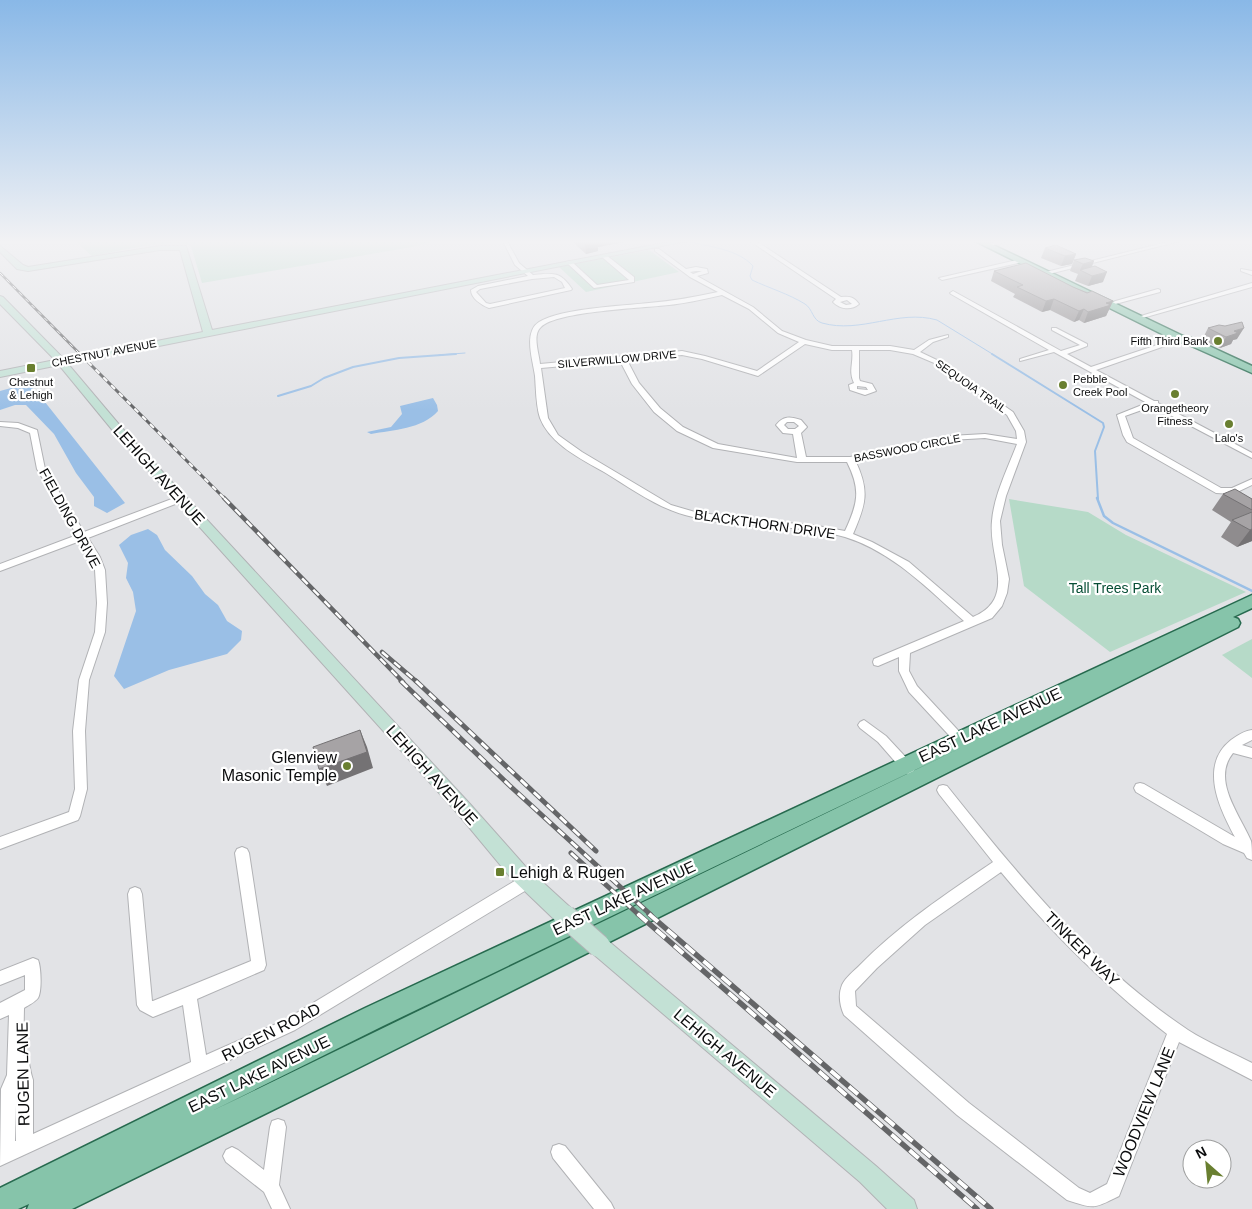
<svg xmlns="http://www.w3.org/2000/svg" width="1252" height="1209" viewBox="0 0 1252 1209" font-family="Arial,sans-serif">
	<rect width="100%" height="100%" fill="#e2e3e6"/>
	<path fill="#b6dac8" d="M75,241h360l-23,6 -210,36 -11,-37c-20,-8 -75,6 -99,10z
		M649,250l30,22 -93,20 -27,-25z
		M1009,499l79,13 38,23 120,57 -136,60 -86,-66z
		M1252,639v39l-30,-23z"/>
	<path fill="#9abfe6" d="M22,385h10l2,5 7,7 84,106 -18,10 -13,-7v-9l-18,-24 -22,-39 -28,-29h-11l-15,5v-19z
		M433,398l4,7 1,6c-16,18 -45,19 -67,23l-4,-2 24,-5 11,-13 -2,-8z
		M148,529l9,6 8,15 27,26 13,18 13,11 9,16 15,10 -1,9 -14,14 -58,16 -45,19 -10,-13 22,-65 -3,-19 -7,-14 2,-15 -9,-18 12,-10z"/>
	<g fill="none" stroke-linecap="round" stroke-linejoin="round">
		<path stroke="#9abfe6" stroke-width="1" d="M685,241c22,5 53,8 68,25l-3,10 2,4c17,8 37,14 53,24 8,5 7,16 17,19 39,11 76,-14 115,-3l57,35
			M439,355l26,-2"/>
		<path stroke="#9abfe6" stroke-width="2" d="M992,354l111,69 1,4 -9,24 3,48
			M278,396l33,-10 13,-8 29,-11 46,-9 57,-4"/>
		<path stroke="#9abfe6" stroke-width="2.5" d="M1097,498l7,18 9,7 139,68"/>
		<defs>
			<path id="street" d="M503,241h4l12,22 14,12c20,-2 27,-4 39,14l-1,1 -82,18c-8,-3 -18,-10 -18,-18l7,-4 50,-10 -13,-11zM554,277l8,5 3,6 -75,16 -4,-1 -10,-11 4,-3 52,-10z
				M750,241h6l85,56c8,-1 13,0 18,7 -8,7 -19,5 -26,-2l3,-3zM847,300l5,4 -6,1 -6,-3z
				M1000,241h8l-21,6 -3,-2z
				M1172,241h8l-135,34 -3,-2z
				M655,249h4l27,20 10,-2 11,2 1,4 -11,3 56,31 29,24 24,9 26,6h58l24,4 15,-10 19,-5v2l-15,5 -13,10 23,11 70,49 11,19 2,11 -20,54 -6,25 2,24 7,34 -2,14 -5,13 -10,12 -82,35 -1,18 8,15 50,54 2,3 -2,3 -4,2 -4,-2 -50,-54 -10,-21v-14l-21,9 -4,-1 -1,-3 1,-3 90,-38c-36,-32 -71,-69 -119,-84 -47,-14 -103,-8 -152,-20 -33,-7 -61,-28 -89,-45 -23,-13 -54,-28 -64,-54 -4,-12 -4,-29 -5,-42 -2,-15 -12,-44 4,-54 24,-14 82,-16 110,-19 23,-2 46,-6 69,-11l-28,-15 -35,-26zM696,271h6l-9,3 -3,-2zM722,295l27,14 29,24 21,9 -42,29 -52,-15 -23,-5 -142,13c-1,-11 -8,-29 1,-37 16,-16 103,-19 128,-22 18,-2 36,-6 53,-10zM805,344l27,6h20c2,12 -4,21 2,33l-5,2 1,5 15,5 11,-4 -4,-7 -12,-3 -1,-3v-28h31l23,4 26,11 68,50 9,16 1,8 -32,-5 -35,2 -100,21h-44l-5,-24 6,-6 -6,-7c-11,-4 -18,-4 -25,5l7,8 10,1 4,24 -79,-14 -35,-17 -23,-19 -21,-25 -12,-23 55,-5 20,4 56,17zM620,361l12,23 22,28 23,19 36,17 84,14h50c14,28 11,41 -2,69l-33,-6 -51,-4 -66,-9 -24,-7 -89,-53 -24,-17 -10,-17 -7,-50zM857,386l9,1 2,3 -11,-1zM787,422h7l5,4 -4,3h-7l-4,-4zM985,438l32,6c-9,24 -23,51 -25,77 -4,36 26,77 -19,96l-64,-55 -37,-20 -19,-8c13,-30 17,-43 2,-74l95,-20z
				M602,255h4l28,22v5l-40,6 -28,-26 5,-1 26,24 32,-5 -27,-23z
				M1021,259l3,2 -1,1 -81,18 -3,-2z
				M1241,269l11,2v4l-11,-4z
				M1252,283v4l-113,32 -5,-1z
				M1158,289l2,1v2l-52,14 -3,-2z
				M953,291l108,60 19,-6 -28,-15v-2h4l31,16v2l-20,8 24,13 87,-29h4v2l-86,30 58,31h4v2l94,50v5l-99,-52 -28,10 8,22 88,50h11l20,-9v6l-19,9 -17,-1 -89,-51 -4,-7 -6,-20 30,-12 -93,-51 -34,9v-2l29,-9 -98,-56 -1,-1z
				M0,422l18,1 19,7 8,39 39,63 93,-35h6l1,2 -1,2 -95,37 12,19 5,13 2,33 -2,29 -16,48 -4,51 2,58 -7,27 -2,4 -78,29v-12l69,-25 6,-23 -2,-58 6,-51 16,-48 2,-29 -2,-33 -5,-13 -10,-16 -80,30v-7l77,-29 -40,-66 -7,-36 -12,-5 -18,-2z
				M864,720l22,16 27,29 2,4 -2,4 -4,1 -4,-1 -27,-31 -18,-14 -2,-3 2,-3z
				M1252,730v10l-10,5 10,3v10l-19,-5c-22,27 7,62 18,88 1,5 1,13 1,19l-5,-2 -3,-5 -21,-9 -87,-52 -2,-4 2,-4 4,-1 4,1 91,53c-16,-29 -36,-72 -4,-97 7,-5 13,-9 21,-10z
				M943,785l4,1c71,89 145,180 241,244 20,13 43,22 64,33v17l-73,-38 -60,154c-26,13 -24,13 -52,4l-110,-85 -113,-100c-4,-9 -6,-20 -2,-30 3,-7 12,-14 17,-19 40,-41 87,-72 134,-104l-54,-68 -2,-4 2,-4zM1001,872c50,60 104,114 166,162l-60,150 -17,9 -11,-5 -110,-85 -113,-97 -1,-15 22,-23 48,-43z
				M242,847l5,2 2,4 17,112 -2,5 -67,29 9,56 79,-35 238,-144 5,-1 5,1 2,5 -2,5 -238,144 -295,136 1,-77 6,-14 2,-60 -9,4v-16l25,-13v-15l-25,10v-14l33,-13 5,2c3,7 4,31 0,38 -3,4 -9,7 -14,10l-1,47 4,1c3,8 3,16 6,24v54l158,-72 -8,-57 -30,12 -13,-7 -3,-5 -9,-111 2,-5 5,-2 5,2 2,5 10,107h1l98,-40 -16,-108 2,-4zM16,1105v36h-1z
				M278,1119l6,2 2,6 -7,58 11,24h-18l-8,-17 -38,-30 -3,-6 3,-6 6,-3 6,3 26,20 6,-43 2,-6z
				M559,1144l6,2 46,57 3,6h-20l-41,-51 -2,-6 2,-6z"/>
			<path id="secondary" d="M674,241h13l-619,123 54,64 348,376 55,62 47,43 3,7 -3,7 -7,2 -7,-2 -47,-45 -53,-64 -344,-382 -55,-67 -59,12v-6l55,-11 -55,-56v-8l3,1 61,62 139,-27 -23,-82h-20l-132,21 -11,-2 -17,-17v-6l23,19 5,2 132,-21h26l26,84z
				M599,936l7,3 270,227 38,34 3,9h-30l-27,-27 -268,-229 -3,-7 3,-7z"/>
			<path id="primary" d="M975,241h10l198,95 11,3 58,27v7l-65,-29 -11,-3z
				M1252,595v13l-19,9 5,2 2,4 -2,4 -884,443 -282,139h-45l2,-5 -11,5h-18v-21l365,-180zM969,744l-757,367 171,-85z"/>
		</defs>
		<use href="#street" stroke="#b1b2b5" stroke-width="2"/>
		<use href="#secondary" stroke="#b1b2b5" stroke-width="2"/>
		<use href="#primary" stroke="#276a4f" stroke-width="3"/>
		<use href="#street" fill="#fff" fill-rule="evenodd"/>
		<use href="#secondary" fill="#c3e1d5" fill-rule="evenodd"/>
		<use href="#primary" fill="#86c4aa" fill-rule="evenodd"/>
		<defs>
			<path id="rail-far4" d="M0,273l81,82"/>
			<path id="rail-far3" d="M80,354l145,145"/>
			<path id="rail-far2" d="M224,498l179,184
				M382,652l35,30"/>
			<path id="rail-far1" d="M401,681l108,104 142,130
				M416,681l180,170
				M571,853l68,62"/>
			<path id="rail" d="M638,914l339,295
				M649,914l342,295"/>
		</defs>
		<use href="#rail-far4" stroke="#646567" stroke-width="2.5"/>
		<use href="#rail-far3" stroke="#646567" stroke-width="3"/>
		<use href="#rail-far2" stroke="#646567" stroke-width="4.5"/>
		<use href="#rail-far1" stroke="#646567" stroke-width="5"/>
		<use href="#rail" stroke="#646567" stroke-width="5.5"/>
		<use href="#rail-far4" stroke="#fff" stroke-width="1" stroke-dasharray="4.5" stroke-linecap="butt"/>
		<use href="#rail-far3" stroke="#fff" stroke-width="2" stroke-dasharray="5.5" stroke-linecap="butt"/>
		<use href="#rail-far2" stroke="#fff" stroke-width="2.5" stroke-dasharray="8" stroke-linecap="butt"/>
		<use href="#rail-far1" stroke="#fff" stroke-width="3" stroke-dasharray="9" stroke-linecap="butt"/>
		<use href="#rail" stroke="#fff" stroke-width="4" stroke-dasharray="12" stroke-linecap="butt"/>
		<defs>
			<path id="secondary-bridge" d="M565,916l34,30"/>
		</defs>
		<use href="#secondary-bridge" stroke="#b1b2b5" stroke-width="24" stroke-linecap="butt"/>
		<use href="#secondary-bridge" stroke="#c3e1d5" stroke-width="22"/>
	</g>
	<path fill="#8f8c8e" d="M574,241h55l-31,6v4l-12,3 -12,-11z
		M1045,248l31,6 -4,10 -11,2 -20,-8z
		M1074,260l20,1 -3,6 12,15 -15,4 -13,-5 3,-7 -8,-3z
		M994,271l79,16 40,14 -7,15 -22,7 -5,-3 -5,2 -24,-12 -8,2 -29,-15 2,-3 -24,-13z
		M1208,328l29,11 -4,1 -2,4 -11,4 -18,-8z
		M1223,494l29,5v42l-15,6 -16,-10 10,-15 -19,-12z"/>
	<path fill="#747274" d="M585,241h44l-31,6v4l-12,3z
		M1076,254l-4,10 -11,2 4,-10z
		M1094,261l-4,11 -10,-2 3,-6z
		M1107,272l-4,10 -15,4 4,-10z
		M1054,299l-4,11 -8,2 4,-11z
		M1113,301l-7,15 -22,7 4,-11 18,-9z
		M1084,309l-5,11 -5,2 5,-11z
		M1244,328l-7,11 -4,1 -2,4 -11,4 6,-11 8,-6z
		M1252,529v12l-15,6 13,-17z
		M360,730l7,17 6,21 -46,18 -8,-17z"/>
	<path fill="#a6a3a5" stroke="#747274" d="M1056,245l20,9 -11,2 -20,-8z
		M1085,258l9,3 -11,3 -9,-4z
		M1026,263l47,24 14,6 5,-2 21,10 -7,2 5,2 -23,7 -4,-3 -5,2 -25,-12 -8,2 -29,-14 6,-2 -29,-14z
		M1095,266l12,6 -15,4 -12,-6z
		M1242,322l2,6 -10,3 4,2 -12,4 -18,-9 11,-3 6,1z
		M1235,489l17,10v11l-29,-16z
		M1252,512v17l-2,1 -18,-10z
		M360,730l7,22 -48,17 -6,-22z"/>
	<linearGradient id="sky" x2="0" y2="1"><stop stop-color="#89b8e7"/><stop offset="0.59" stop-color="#f2f2f4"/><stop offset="1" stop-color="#f2f2f4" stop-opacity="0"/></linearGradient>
	<rect width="1252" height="410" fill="url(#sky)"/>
	<g fill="#697f30" stroke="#fff" stroke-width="2">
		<circle cx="1218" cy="341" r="5"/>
		<rect x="26" y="363" width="10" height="10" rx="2.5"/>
		<circle cx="1063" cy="385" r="5"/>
		<circle cx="1175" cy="394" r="5"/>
		<circle cx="1229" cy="424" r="5"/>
		<circle cx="347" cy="766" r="5"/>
		<rect x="495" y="867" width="10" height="10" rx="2.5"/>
	</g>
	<g text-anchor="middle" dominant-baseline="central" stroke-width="4.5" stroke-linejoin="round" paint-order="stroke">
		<g font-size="11" fill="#0b0c0d" stroke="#fff">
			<text x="1208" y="341" text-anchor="end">Fifth Third Bank</text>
			<text x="1073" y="379" text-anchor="start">Pebble<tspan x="1073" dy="13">Creek Pool</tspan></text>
			<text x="31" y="382">Chestnut<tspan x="31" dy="13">&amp; Lehigh</tspan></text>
			<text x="1175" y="408">Orangetheory<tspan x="1175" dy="13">Fitness</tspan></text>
			<text x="1229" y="438">Lalo's</text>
		</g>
		<g font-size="11" fill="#0b0c0d" stroke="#fff">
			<text transform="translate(104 353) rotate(-11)">CHESTNUT AVENUE</text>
			<text transform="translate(617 359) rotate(-5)">SILVERWILLOW DRIVE</text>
			<text transform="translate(971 386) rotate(35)">SEQUOIA TRAIL</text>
			<text transform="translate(907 448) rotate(-11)">BASSWOOD CIRCLE</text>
		</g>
		<g font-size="14" fill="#0b0c0d" stroke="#fff">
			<text transform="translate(70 518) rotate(61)">FIELDING DRIVE</text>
			<text transform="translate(765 524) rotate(8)">BLACKTHORN DRIVE</text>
		</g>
		<g font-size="14" fill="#064e35" stroke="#fff">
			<text x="1115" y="588">Tall Trees Park</text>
		</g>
		<g font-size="16" fill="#0b0c0d" stroke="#fff">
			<text transform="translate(159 475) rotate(48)">LEHIGH AVENUE</text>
			<text transform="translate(990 725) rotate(-25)">EAST LAKE AVENUE</text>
			<text transform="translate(432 775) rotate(48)">LEHIGH AVENUE</text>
			<text transform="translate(624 898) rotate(-25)">EAST LAKE AVENUE</text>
			<text transform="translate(1082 949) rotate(45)">TINKER WAY</text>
			<text transform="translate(271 1032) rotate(-27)">RUGEN ROAD</text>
			<text transform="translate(725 1053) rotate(40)">LEHIGH AVENUE</text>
			<text transform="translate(23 1074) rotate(-91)">RUGEN LANE</text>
			<text transform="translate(259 1074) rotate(-26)">EAST LAKE AVENUE</text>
			<text transform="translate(1144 1112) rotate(-68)">WOODVIEW LANE</text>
		</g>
		<g font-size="16" fill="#0b0c0d" stroke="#fff" text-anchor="end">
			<text x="337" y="757">Glenview<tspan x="337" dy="18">Masonic Temple</tspan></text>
			<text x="510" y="872" text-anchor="start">Lehigh &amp; Rugen</text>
		</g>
	</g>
	<g transform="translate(1207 1164) rotate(333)"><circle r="24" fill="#ffffff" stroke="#9d9e9e"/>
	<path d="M0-4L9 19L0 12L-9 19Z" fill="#697f30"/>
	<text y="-8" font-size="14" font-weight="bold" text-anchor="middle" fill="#0b0c0d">N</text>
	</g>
</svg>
